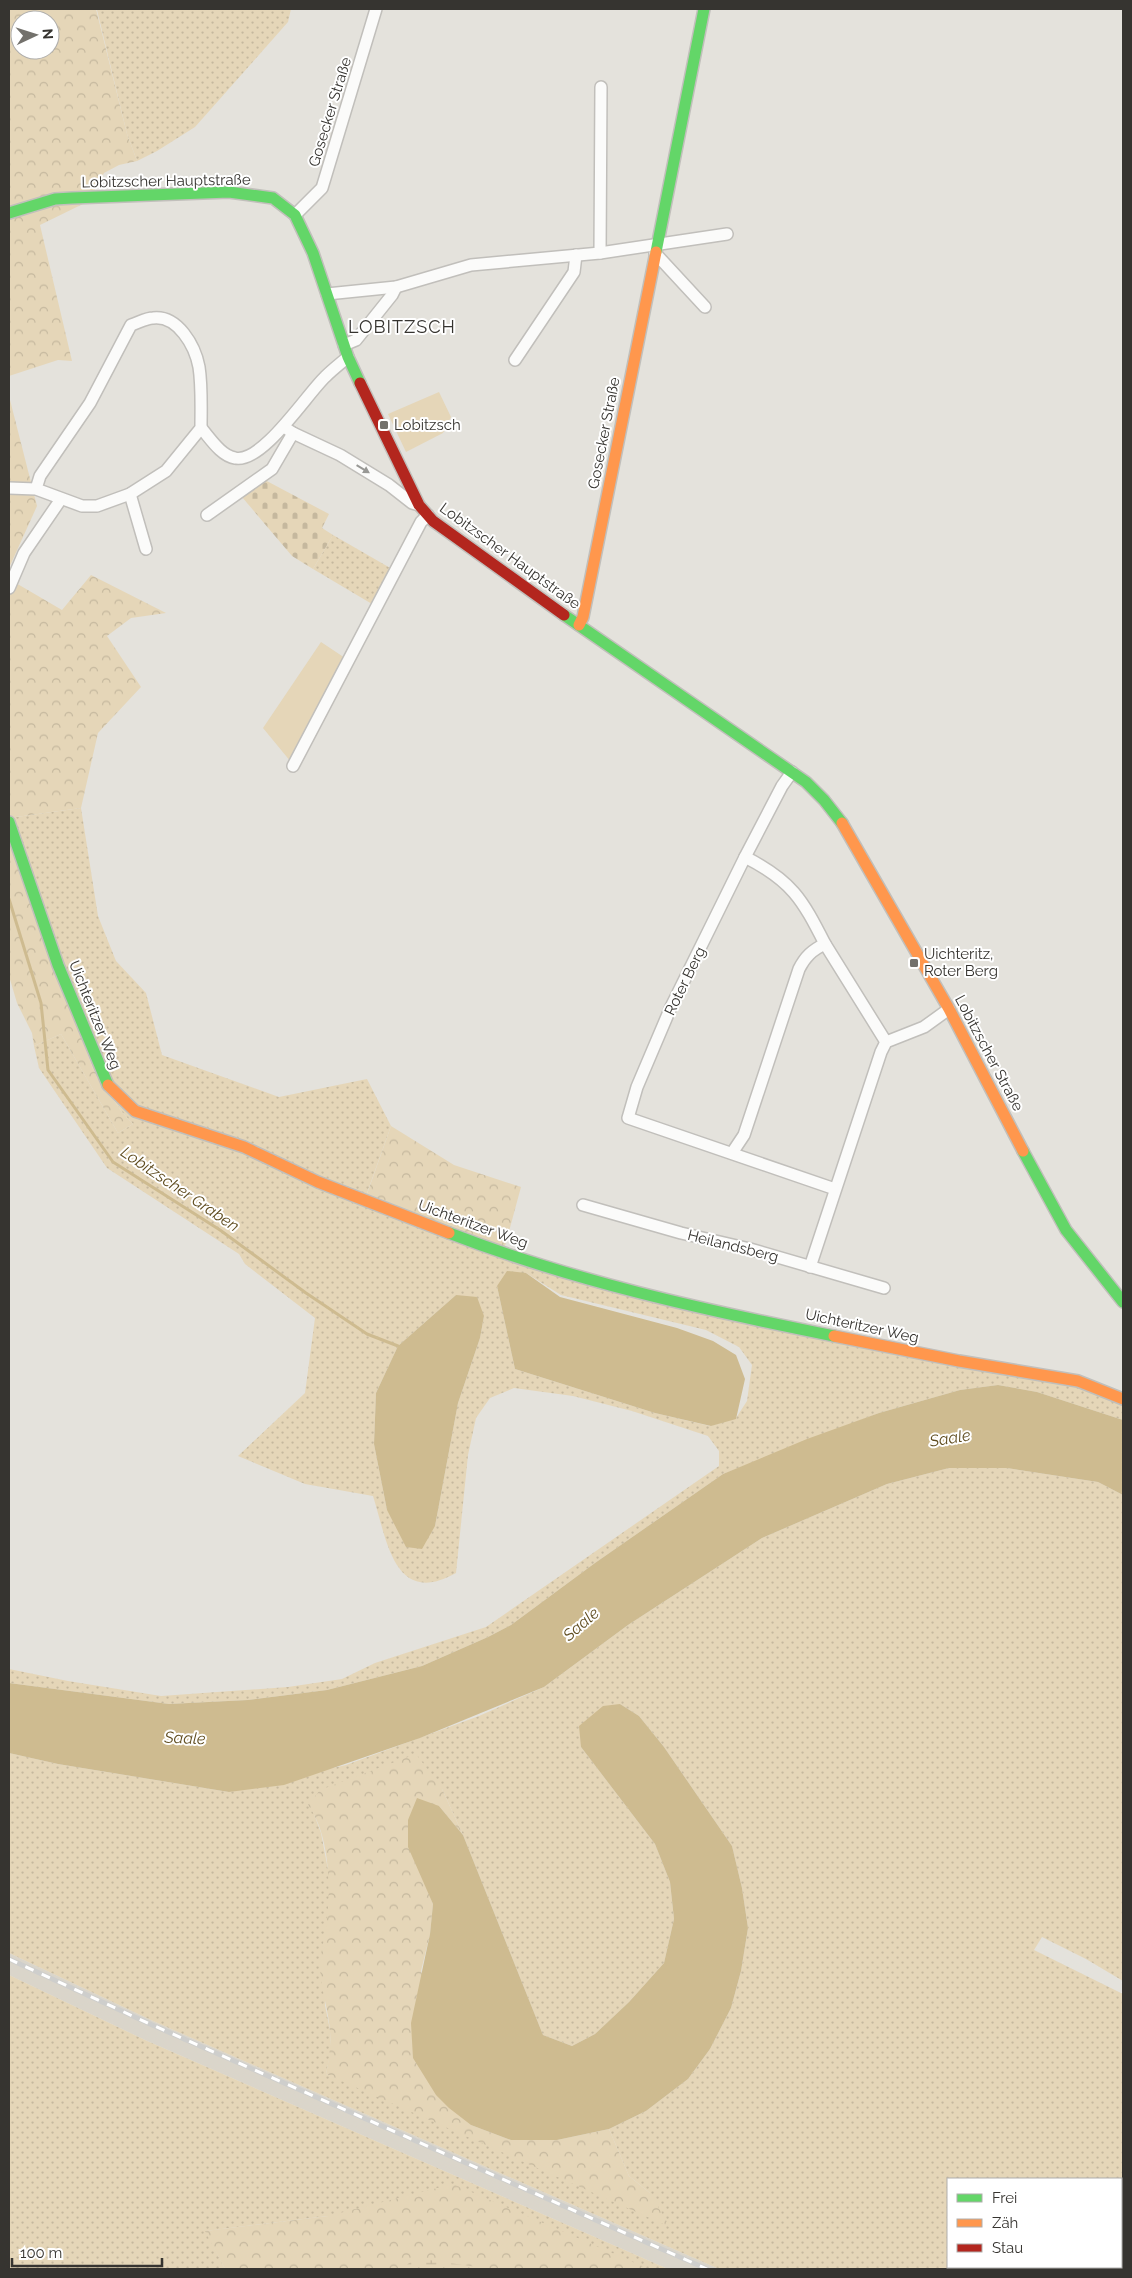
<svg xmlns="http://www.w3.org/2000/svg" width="1132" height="2278" font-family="Raleway,sans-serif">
	<defs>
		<pattern id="grass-dots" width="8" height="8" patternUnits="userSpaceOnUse" patternTransform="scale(1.25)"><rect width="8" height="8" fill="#e5d6b8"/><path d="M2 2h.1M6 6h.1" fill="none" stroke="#c5b89e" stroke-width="1.8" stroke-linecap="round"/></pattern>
		<pattern id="forest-crowns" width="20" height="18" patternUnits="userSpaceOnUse" patternTransform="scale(1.25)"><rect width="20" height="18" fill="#e5d6b8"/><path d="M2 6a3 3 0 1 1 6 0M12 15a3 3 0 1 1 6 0" fill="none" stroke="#c5b89e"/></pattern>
		<pattern id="wetland-marsh" width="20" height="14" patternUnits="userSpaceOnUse" patternTransform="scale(1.25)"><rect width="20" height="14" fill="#e5d6b8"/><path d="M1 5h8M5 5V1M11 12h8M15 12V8" fill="none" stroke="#c5b89e"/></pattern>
		<pattern id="cemetery-stones" width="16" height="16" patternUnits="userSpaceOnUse" patternTransform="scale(1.25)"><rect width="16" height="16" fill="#e5d6b8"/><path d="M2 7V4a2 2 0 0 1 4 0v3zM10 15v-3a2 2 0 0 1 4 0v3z" fill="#c5b89e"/></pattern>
	</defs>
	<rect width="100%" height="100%" fill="#e4e2dc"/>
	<path fill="#dad5ca" d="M9 1953 153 2021 719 2269H668L145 2040 9 1975Z"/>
	<g fill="url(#grass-dots)" fill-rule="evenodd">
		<path d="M102 9H291L288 22 195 127 157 151 137 161 127 134 97 10Z"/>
		<path d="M333 535 392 569 372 604 313 569Z"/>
		<path d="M81 808 98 916 116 961 146 993 162 1055 279 1097 367 1079 391 1126 362 1207 588 1285 1077 1386 1123 1404V1420L1037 1392 998 1385 960 1390 879 1413 723 1474 595 1563 511 1625 488 1637 422 1666 327 1690 248 1700 169 1704 9 1683V1669L68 1681 161 1696 288 1687 342 1679 375 1663 486 1627 719 1466V1451L708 1436 632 1411 573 1396 514 1388 490 1398 476 1418 468 1455 456 1573C394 1608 387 1540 373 1496L305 1484 238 1456 305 1393 315 1318 245 1264 239 1254 107 1168 39 1068 34 1046 61 1034 118 1133 133 1124 121 1111 93 1069 9 818ZM526 1273 561 1295 706 1330 739 1347 752 1365 747 1401 736 1418 710 1426 655 1413 515 1369 497 1286ZM456 1295 484 1316 480 1338 458 1403 435 1526 387 1510 374 1444 376 1393 398 1346Z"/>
		<path d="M949 1468H1007L1098 1482 1123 1495V1981L1086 1959 1042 1937 1034 1950 1123 1994V2269H719L153 2021 9 1953V1753L58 1764 229 1792 346 1765 479 1716 544 1687 628 1625 762 1538 887 1484ZM620 1704 639 1716 664 1747 732 1846 742 1888 748 1928 741 1971 731 2008 710 2049 688 2079 646 2111 609 2129 629 2176 650 2193 326 2074 330 2055V2030L325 2005 330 1880 321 1833 314 1814 442 1789 463 1835 543 2035 572 2046 595 2034 629 2002 664 1963 674 1919 670 1882 655 1844 581 1747ZM948 2179H1121V2267H948Z"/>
		<path d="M9 1975 145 2040 668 2269H649L328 2216 206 2231 225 2269H9Z"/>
	</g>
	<g fill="url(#forest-crowns)" fill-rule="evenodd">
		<path d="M9 9H96L127 134 137 161 119 165 104 173 89 201 40 225 72 361 58 360 9 376ZM20 20H50V50H20Z"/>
		<path d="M9 396 37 506 9 568Z"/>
		<path d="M91 575 166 613 131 618 107 636 141 687 98 733 81 808 9 818V579L62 610Z"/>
		<path d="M9 834 93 1069 121 1111 133 1124 118 1133 61 1034 34 1046 32 1033 17 1003 9 976Z"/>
		<path d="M391 1126 454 1165 521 1187 502 1257 362 1208Z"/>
		<path d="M416 1754 442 1789 463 1835 439 1806 425 1882 433 1904 430 1934 421 1971 471 2125 511 2140H557L609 2129 629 2176 650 2193 670 2227 326 2074C329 2060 331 2046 330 2032 329 2012 321 1990 320 1968 320 1952 326 1935 327 1919 331 1885 329 1833 308 1805L320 1790Z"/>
		<path d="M453 2184 649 2269H225L205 2231 328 2216Z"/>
	</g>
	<path fill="url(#wetland-marsh)" d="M415 2258 491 2269H402Z"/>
	<path fill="url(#cemetery-stones)" d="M263 479 329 514 322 528 333 535 313 569 292 556 242 497Z"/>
	<g fill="#e5d6b8">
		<path d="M439 392 451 417 443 433 406 452 388 414Z"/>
		<path d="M321 642 345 658 291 762 263 728Z"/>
	</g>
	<g fill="#cebb90">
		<path d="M507 1271 526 1273 560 1297 677 1328 713 1341 736 1355 745 1379 736 1419 711 1426 655 1413 515 1369 497 1286Z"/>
		<path d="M456 1295 477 1297 484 1316 480 1338 458 1403 435 1526 422 1549 406 1547 387 1510 374 1444 376 1393 398 1346Z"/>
		<path d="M998 1385 1037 1392 1123 1420V1495L1098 1482 1007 1468H949L887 1484 762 1538 628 1625 544 1687 420 1738 284 1785 229 1792 58 1764 9 1753V1683L169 1704 248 1700 327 1690 422 1666 488 1637 511 1625 595 1563 723 1474 807 1439 879 1413 960 1390Z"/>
		<path d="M620 1704 639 1716 664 1747 732 1846 742 1888 748 1928 741 1971 731 2008 710 2049 688 2079 646 2111 609 2129 557 2140H511L471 2125 449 2108 436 2095 413 2058 411 2023 430 1934 433 1904 408 1847V1820L417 1798 439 1806 463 1835 543 2035 572 2046 595 2034 629 2002 664 1963 674 1919 670 1882 655 1844 581 1747 579 1726 603 1706Z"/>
	</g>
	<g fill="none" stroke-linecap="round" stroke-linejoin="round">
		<path stroke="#cebb90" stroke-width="3" d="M9 899 41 1003 48 1070 113 1162 220 1230 306 1293 367 1334 398 1346"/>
		<g stroke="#c1bfbb" stroke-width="14">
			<g id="street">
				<path d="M295 215 322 188 376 9"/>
				<path d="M600 253 601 87"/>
				<path d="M655 253 705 307"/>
				<path d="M327 294 396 287 471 265 600 253 727 234"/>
				<path d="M344 345 356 340 392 295 396 287"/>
				<path d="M515 360 574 272 576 255"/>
				<path d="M284 427 293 433 340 455 389 485 412 503 419 505"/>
				<path d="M201 428C210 438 221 456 235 458 262 464 307 394 325 377 332 370 341 363 348 357"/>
				<path d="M9 488 36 489 82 506H97L130 494 166 471 201 428C201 408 202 386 199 367 195 346 178 315 153 318 146 318 138 323 131 325L90 403 40 476 36 489"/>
				<path d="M130 494 146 549"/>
				<path d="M207 515 272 469 293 433"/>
				<path d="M9 588 24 553 61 499"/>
				<path d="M293 766 421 522 428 515"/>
				<path d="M745 857 782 786 792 772"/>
				<path d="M825 944C802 899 792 881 745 857L671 1007 637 1087 628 1118 835 1189"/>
				<path d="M732 1153 744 1135 799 969C805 957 812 950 825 944L886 1042"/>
				<path d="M583 1205 681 1233 750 1249 884 1288"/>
				<path d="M810 1267 881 1052 886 1042 924 1027 949 1009"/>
			</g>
		</g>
		<g stroke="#c1bfbb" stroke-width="14">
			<g id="fast">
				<path d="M9 213 55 199 72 198 229 192 273 198 295 215 313 253 348 357 360 383"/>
				<path d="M656 252 704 9"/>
				<path d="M564 615 806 782 824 800 842 823"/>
				<path d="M9 822 58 965 108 1085"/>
				<path d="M1023 1151 1066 1230 1123 1302"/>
				<path d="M449 1233C573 1281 704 1310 834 1336"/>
			</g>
		</g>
		<g stroke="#c1bfbb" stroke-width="14">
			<g id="slow">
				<path d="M579 625 583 617 656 252"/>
				<path d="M842 823 949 1009 1023 1151"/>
				<path d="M108 1085 135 1111 244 1147 318 1182 449 1233"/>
				<path d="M834 1336 959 1361 1078 1381 1123 1399"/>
			</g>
		</g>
		<g stroke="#c1bfbb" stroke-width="14">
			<path id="jam" d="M360 383 419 505 433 521 564 615"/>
		</g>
		<use href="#street" stroke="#fbfbfa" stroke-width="11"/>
		<use href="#fast" stroke="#63d668" stroke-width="11"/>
		<use href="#slow" stroke="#ff974d" stroke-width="11"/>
		<use href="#jam" stroke="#b3261e" stroke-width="11"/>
		<g stroke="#cececc" stroke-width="5">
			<path id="rail" d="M9 1959 150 2024 707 2269"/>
		</g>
		<use href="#rail" stroke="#fff" stroke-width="3" stroke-dasharray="9" stroke-linecap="butt"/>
	</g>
	<defs><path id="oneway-solid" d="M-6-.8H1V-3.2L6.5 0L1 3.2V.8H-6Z" transform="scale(1.25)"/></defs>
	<use fill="#989895" href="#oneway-solid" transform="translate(363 469) rotate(31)"/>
	<g fill="#73716c" stroke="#fff" stroke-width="2">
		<rect x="379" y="420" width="10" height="10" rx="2.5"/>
		<rect x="909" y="958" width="10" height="10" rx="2.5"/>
	</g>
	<g text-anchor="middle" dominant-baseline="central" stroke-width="4" stroke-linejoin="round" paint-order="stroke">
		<g font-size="15" fill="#363430" stroke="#fff">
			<text transform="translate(330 112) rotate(-73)">Gosecker Straße</text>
			<text transform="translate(166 181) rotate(-1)">Lobitzscher Hauptstraße</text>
			<text transform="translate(604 433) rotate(-79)">Gosecker Straße</text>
			<text transform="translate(510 556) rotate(36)">Lobitzscher Hauptstraße</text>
			<text transform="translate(685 981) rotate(-64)">Roter Berg</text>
			<text transform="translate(95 1015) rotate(68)">Uichteritzer Weg</text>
			<text transform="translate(989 1053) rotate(62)">Lobitzscher Straße</text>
			<text transform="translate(473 1224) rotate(20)">Uichteritzer Weg</text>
			<text transform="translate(733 1246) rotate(14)">Heilandsberg</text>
			<text transform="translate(862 1326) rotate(12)">Uichteritzer Weg</text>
		</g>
		<g font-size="15" fill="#363430" stroke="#fff" text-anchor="start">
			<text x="394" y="425">Lobitzsch</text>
			<text x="924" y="954">Uichteritz,<tspan x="924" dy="17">Roter Berg</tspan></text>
		</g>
		<g font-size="16" font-style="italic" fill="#5f4c1f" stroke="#fff">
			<text transform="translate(180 1189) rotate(34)">Lobitzscher Graben</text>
			<text transform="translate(950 1438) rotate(-9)">Saale</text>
			<text transform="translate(581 1624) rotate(-41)">Saale</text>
			<text transform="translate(185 1738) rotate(2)">Saale</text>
		</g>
		<g font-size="18" letter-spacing="1" fill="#363430" stroke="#fff">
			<text x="402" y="326">LOBITZSCH</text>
		</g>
	</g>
	<rect width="1132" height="2278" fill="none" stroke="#363430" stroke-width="20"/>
	<rect x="947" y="2178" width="175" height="90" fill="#ffffff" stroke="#afaeac"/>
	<rect x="957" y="2194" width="25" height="8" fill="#63d668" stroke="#afaeac"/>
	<text x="992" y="2203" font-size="15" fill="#363430">Frei</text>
	<rect x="957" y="2219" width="25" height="8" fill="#ff974d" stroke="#afaeac"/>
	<text x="992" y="2228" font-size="15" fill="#363430">Zäh</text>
	<rect x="957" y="2244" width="25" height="8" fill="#b3261e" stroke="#afaeac"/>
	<text x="992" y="2253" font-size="15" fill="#363430">Stau</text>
	<g transform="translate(35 35) rotate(86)"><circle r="24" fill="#ffffff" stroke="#afaeac"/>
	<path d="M0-4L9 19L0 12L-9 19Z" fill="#73716c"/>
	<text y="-8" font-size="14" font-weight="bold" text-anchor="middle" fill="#363430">N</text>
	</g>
	<path d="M12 2258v8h150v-8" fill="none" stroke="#363430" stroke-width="2.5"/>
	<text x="20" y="2258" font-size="15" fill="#363430" stroke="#ffffff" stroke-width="4" paint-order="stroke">100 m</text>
</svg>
